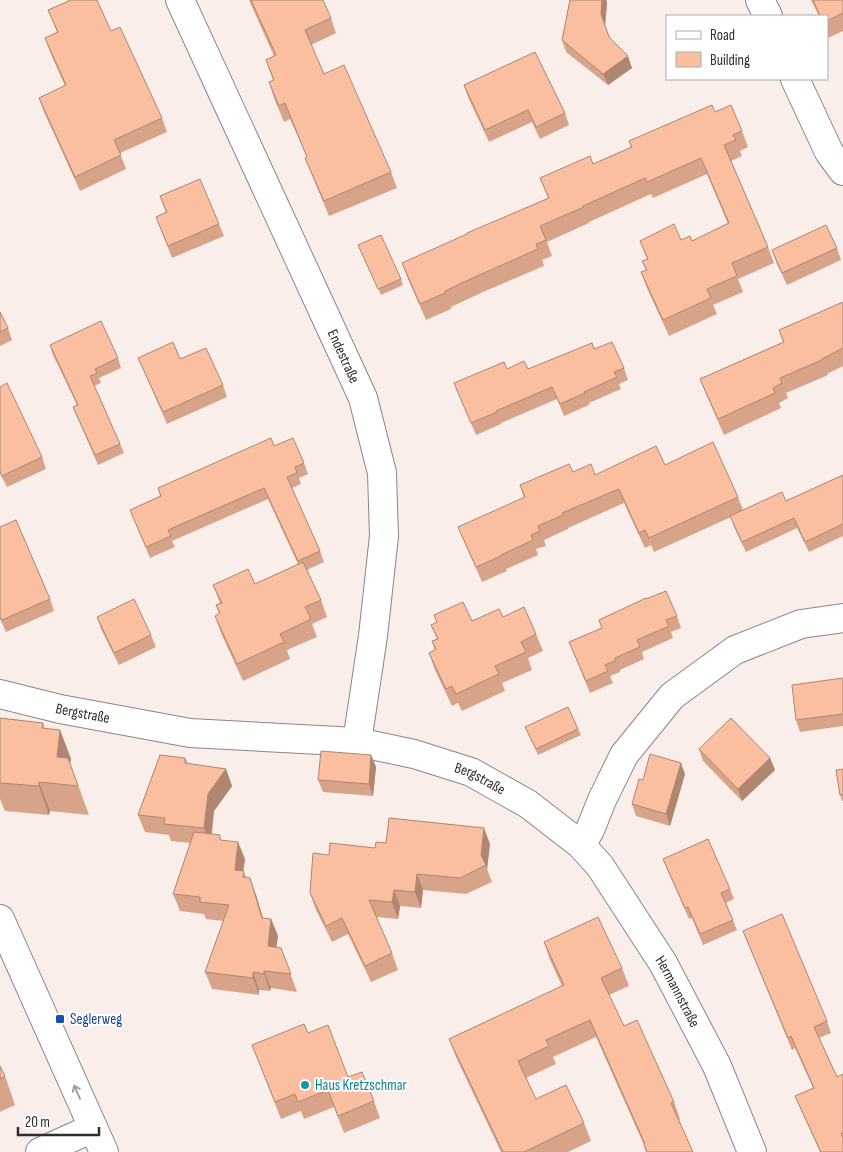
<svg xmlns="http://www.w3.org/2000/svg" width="843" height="1152" font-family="'Sofia Sans Condensed',sans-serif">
	<rect width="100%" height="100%" fill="#f9eee9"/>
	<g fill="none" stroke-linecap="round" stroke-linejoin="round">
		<g stroke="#8e8580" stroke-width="30">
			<g id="minor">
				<path id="s1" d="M180 0 363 398 382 473 384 536 373 636 357 742"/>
				<path d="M760 0 768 16"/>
				<path d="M795 79 829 152 843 171"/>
				<path id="s2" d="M0 694 60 709 190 733 357 742 414 754 471 772 528 804 581 845 590 830 602 800 624 755 672 696 735 650 801 624 843 618"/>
				<path id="s3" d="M581 845 600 866 663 963 717 1066 752 1152"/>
				<path d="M0 919 104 1152"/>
				<path d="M40 1152 93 1128"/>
			</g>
		</g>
		<use href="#minor" stroke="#fff" stroke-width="28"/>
	</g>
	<g fill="#d7a48a">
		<path d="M68 0H97L111 31 162 118 167 132 120 153 126 169 80 191 44 112 39 98 65 86 50 52 45 38 57 32 48 10 68 1Z"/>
		<path d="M249 0H323L331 18 336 33 311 45 324 74 391 172 397 188 329 216 311 173 305 158 307 157 290 119 284 122 274 98 269 82 273 80 266 60 274 56Z"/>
		<path d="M570 0H606L607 2 605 26 610 38 632 68 608 85 566 52 562 40Z"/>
		<path d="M811 0H843V31L828 38 827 34V16H819Z"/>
		<path d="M464 85 565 113 569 125 540 139 532 122 489 142 468 97Z"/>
		<path d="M715 112 742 131 748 147 740 151 742 156 731 161 768 247 774 263 738 279 743 292 713 305 717 314 669 336 647 288 641 272 646 270 642 261 647 259 640 241 681 240 692 241 728 224 707 174 653 198 651 194 589 222V223L547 242 552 256 542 260 544 266 483 292 451 307V309L426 320 408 279 402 263 548 198 540 178 593 164 631 147 629 141Z"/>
		<path d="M160 196 219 224 224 236 172 258 156 217 166 213Z"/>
		<path d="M358 245 401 279 403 285 381 295Z"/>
		<path d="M837 248 841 260 787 285 776 262 772 250Z"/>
		<path d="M843 302V366L827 374 828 375 786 393 788 398 779 403 781 408 724 435 706 394 700 379 783 342 779 330Z"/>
		<path d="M0 312 8 328 12 340 0 346Z"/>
		<path d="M50 345 118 358 121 368 99 378 101 383 94 386 120 444 124 453 98 465 73 407 77 405 53 355Z"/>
		<path d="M594 349 624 368 628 380 619 384 621 389 589 403V405L564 416 557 399 501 423V424L476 435 454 383 528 369Z"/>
		<path d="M138 358 180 359 223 385 227 397 167 424 143 369Z"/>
		<path d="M0 387 42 457 46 469 7 487 0 473Z"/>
		<path d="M274 446 304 463 308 474 299 478 301 484 292 488 320 551 324 562 307 570 321 600 327 617 312 624 317 637 287 650 290 659 243 681 221 633 215 616 219 614 216 605 220 603 213 585 255 584 298 564 268 499 172 541 175 547 150 558 130 510 160 496 158 488Z"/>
		<path d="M665 465 738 497 743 510 786 501 843 475V536L809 552 797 528 746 552 734 527 731 517 654 552 651 545 645 548 624 503 568 528V529L544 540 546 546 536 549 538 555 506 569 507 571 482 582 464 541 458 527 524 498 520 485 573 472 595 475Z"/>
		<path d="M0 527 50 599 54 611 6 632 0 619Z"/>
		<path d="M646 599 677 616 681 628 671 632 673 638 642 652 644 659 620 670V672L610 676 613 683 590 693 569 642 602 628 599 620Z"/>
		<path d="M434 615 472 621 503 617 536 634 543 651 528 658 532 670 502 683 505 691 462 711 458 703 452 706 435 670 429 653 435 650 432 641 437 639 431 625 437 622Z"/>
		<path d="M97 617 151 635 156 647 119 665 101 629Z"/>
		<path d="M843 678V726L800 732 796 720Z"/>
		<path d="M0 718 43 723 45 729 60 730 71 759 70 763 89 815 50 811 49 815 5 811 0 799Z"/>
		<path d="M525 727 578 729 581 735 538 755Z"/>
		<path d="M699 749 770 758 775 770 742 801 703 761Z"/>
		<path d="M371 755 376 767 373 796 323 792 318 780Z"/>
		<path d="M185 758 188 764 226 769 232 786 214 811 212 834 222 840 245 859 243 871 256 895 263 918 271 919 278 936 276 947 281 948 297 992 271 988 270 991 259 990V995L212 989 205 972 224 921 206 919 204 914 180 911 173 894 190 843 171 841 169 835 145 832 138 815Z"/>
		<path d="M843 769V801H842L840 795Z"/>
		<path d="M685 774 670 826 636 816 632 804 643 780Z"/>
		<path d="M386 843 490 844 487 869 492 882 466 894 423 890 421 908 400 906 398 919 376 917 392 953 398 970 371 982 348 934 332 942 316 910 310 893 329 855 375 848Z"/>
		<path d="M663 859 730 889 734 899 726 903 737 930 703 945 692 918 689 919 667 869Z"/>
		<path d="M743 931 827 1021 831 1033 819 1038 837 1077 843 1074V1152H820L800 1108 795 1096 813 1088 795 1048 792 1050Z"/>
		<path d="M544 942 622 968 629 986 609 995 624 1026 674 1102 680 1119 679 1120 693 1152H646L644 1145 596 1037 553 1057 556 1064 526 1078 536 1099 584 1123 591 1141 568 1152H501L456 1057 449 1039 562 986 550 960Z"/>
		<path d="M308 1033 348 1077 374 1101 380 1118 344 1133 334 1107 304 1119 301 1111 281 1119 252 1045Z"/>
		<path d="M0 1066 5 1076 15 1105 0 1112Z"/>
	</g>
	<g fill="#af8670">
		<path d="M602 0H606L607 2 605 26 601 14Z"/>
		<path d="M628 56 632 68 608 85 603 74Z"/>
		<path d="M60 730 71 759 70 763 89 815 70 763 68 786 57 757Z"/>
		<path d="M371 755 376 767 373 796 369 784Z"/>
		<path d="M770 758 775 770 742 801 738 789Z"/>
		<path d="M681 763 685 774 670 826 666 814Z"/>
		<path d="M226 769 232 786 214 811 210 845 204 828 208 794Z"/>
		<path d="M39 782 50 811 49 815 39 786Z"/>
		<path d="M484 828 490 844 487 869 481 855Z"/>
		<path d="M238 842 245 859 241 887 235 870Z"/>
		<path d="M417 874 423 890 421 908 415 892Z"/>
		<path d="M250 878 256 895 268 935 262 918Z"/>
		<path d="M394 890 400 906 398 919 392 902Z"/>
		<path d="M271 919 278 936 274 963 268 946Z"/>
		<path d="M264 971 271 988 270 991 264 974Z"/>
		<path d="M253 972 259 990V995L253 978Z"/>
	</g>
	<g fill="#fabfa0" stroke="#af8670">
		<path d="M69 0H97L111 31 120 27 162 118 114 140 121 155 75 177 39 98 66 85 45 38 58 32 48 10 69 1Z"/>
		<path d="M251 0H323L331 18 305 30 324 74 344 65 391 172 324 201 305 158 307 157 285 103 279 106 269 82 274 80 266 60 276 55Z"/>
		<path d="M570 0H602L601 14 609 37 628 56 603 74 562 40Z"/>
		<path d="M813 0H843V13L827 21V16H820Z"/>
		<path d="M535 52 565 113 536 127 528 110 485 130 464 85Z"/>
		<path d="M712 105 715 112 731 105 742 131 733 135 736 140 724 145 768 247 732 263 737 276 707 289 711 298 663 320 641 272 647 270 642 261 648 259 640 241 674 224 681 240 690 236 692 241 729 223 701 158 647 182 645 178 583 206 584 207 540 226 546 240 536 244 538 249 477 276 445 291V293L420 304 402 263 467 234V233L549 198 540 178 590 156 593 164 632 147 629 141Z"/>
		<path d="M200 179 219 224 168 246 156 217 167 212 160 196Z"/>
		<path d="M826 225 837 248 782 273 772 250Z"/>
		<path d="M381 235 401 279 378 289 358 245Z"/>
		<path d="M843 302V348L822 359V360L780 378 782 383 773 388 775 393 718 419 700 379 784 342 779 330Z"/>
		<path d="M0 312 8 328 0 332Z"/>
		<path d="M101 321 118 358 95 369 97 373 90 376 120 444 95 455 73 407 78 405 50 345Z"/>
		<path d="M173 342 180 359 206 348 223 385 163 412 138 358Z"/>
		<path d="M612 342 624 368 614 372 617 377 584 392 585 393 560 404 552 387 496 411 497 412 471 423 454 383 504 362 507 369 524 361 528 369 592 343 594 349Z"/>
		<path d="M7 383 42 457 2 476 0 471V387Z"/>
		<path d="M271 438 274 446 293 438 304 463 295 467 297 473 287 477 320 551 298 561 264 488 168 530 171 536 146 547 130 510 161 496 158 488Z"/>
		<path d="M713 442 738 497 649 538 645 530 639 533 619 489 562 513 563 515 538 526 540 531 531 535 533 540 501 555V556L476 567 458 527 525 497 520 485 569 464 573 472 591 464 595 475 656 446 665 465Z"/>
		<path d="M843 475V524L805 542 794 518 742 542 730 516 782 492 786 501Z"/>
		<path d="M16 520 50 599 2 620 0 617V527Z"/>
		<path d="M303 562 321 600 305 607 311 619 280 634 284 642 237 664 215 616 220 613 216 605 222 603 213 585 248 569 255 584Z"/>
		<path d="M666 591 677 616 666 620 669 626 637 640 640 647 615 658 616 660 605 665 608 671 586 681 569 642 602 628 599 620 646 598V599Z"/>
		<path d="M134 599 151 635 114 653 97 617Z"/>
		<path d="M463 602 472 621 499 609 503 617 524 607 536 634 521 642 526 652 495 666 499 674 456 694 452 686 446 689 429 653 436 649 432 641 438 639 431 625 437 622 434 615Z"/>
		<path d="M843 678V714L796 720 792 685Z"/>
		<path d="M568 707 578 729 536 749 525 727Z"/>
		<path d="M0 718 43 723 42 728 60 730 57 757 68 758 78 786 39 782V786L0 783Z"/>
		<path d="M731 718 770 758 738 789 699 749Z"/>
		<path d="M321 751 371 755 369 784 318 780Z"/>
		<path d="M650 754 681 763 666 814 632 804 639 779 643 780Z"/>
		<path d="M160 755 185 758V763L226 769 208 794 204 828 164 824 165 818 138 815Z"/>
		<path d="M843 769V794L840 795 836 770Z"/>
		<path d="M389 818 484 828 481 855 486 865 460 878 417 874 415 892 394 890 392 902 369 900 392 953 365 966 342 918 326 926 310 893 313 853 329 855 330 843 375 848 376 842 386 843Z"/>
		<path d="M194 832 220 835V840L238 842 235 870 244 871 243 877 250 878 262 918 271 919 268 946 281 948 291 974 264 971V974L253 972V978L205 972 229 905 200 902V897L173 894Z"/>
		<path d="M708 839 730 889 721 893 733 920 700 934 688 907 685 908 663 859Z"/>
		<path d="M782 914 827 1021 814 1027 837 1077 843 1074V1133H841L843 1138V1152H821L795 1096 814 1088 791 1036 788 1038 743 931Z"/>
		<path d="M598 917 622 968 601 978 624 1026 637 1020 674 1102 671 1103 693 1152H647L644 1145 645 1144 590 1020 546 1040 549 1046 518 1061 536 1099 566 1085 584 1123 524 1152H503L449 1039 564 985 544 942Z"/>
		<path d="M304 1024 308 1033 328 1025 348 1077 362 1072 374 1101 338 1116 328 1090 298 1102 295 1094 275 1102 252 1045Z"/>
		<path d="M0 1066 5 1076 0 1079Z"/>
	</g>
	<defs><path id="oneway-shaft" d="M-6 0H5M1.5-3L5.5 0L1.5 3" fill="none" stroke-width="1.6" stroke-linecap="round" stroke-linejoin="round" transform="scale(1.25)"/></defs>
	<use stroke="#a2a0a0" href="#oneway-shaft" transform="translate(77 1092) rotate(-114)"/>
	<rect fill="#1a4fb4" stroke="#fff" stroke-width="2" x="55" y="1014" width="10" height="10" rx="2.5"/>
	<circle fill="#0f9aa8" stroke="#fff" stroke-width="2" cx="305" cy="1085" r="5"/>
	<g text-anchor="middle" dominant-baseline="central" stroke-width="4" stroke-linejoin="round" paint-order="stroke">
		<g font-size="15" fill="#312d2b" stroke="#fff">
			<text stroke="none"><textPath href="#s1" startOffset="392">Endestraße</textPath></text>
			<text stroke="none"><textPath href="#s2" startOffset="85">Bergstraße</textPath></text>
			<text stroke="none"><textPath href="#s2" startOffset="490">Bergstraße</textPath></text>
			<text stroke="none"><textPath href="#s3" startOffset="176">Hermannstraße</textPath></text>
		</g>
		<g font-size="15" fill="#164399" stroke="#fff" text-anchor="start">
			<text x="70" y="1019">Seglerweg</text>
		</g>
		<g font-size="15" fill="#0d838f" stroke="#fff" text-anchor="start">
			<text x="315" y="1085">Haus Kretzschmar</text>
		</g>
	</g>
	<rect x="666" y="15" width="162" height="65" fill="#ffffff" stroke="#adabaa"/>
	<rect x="676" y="31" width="25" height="8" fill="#ffffff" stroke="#adabaa"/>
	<text x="710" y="40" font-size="15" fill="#312d2b">Road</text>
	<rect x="676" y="52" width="25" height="15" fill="#fabfa0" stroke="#adabaa"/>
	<text x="710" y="65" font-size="15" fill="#312d2b">Building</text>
	<path d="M18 1127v8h81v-8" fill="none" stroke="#312d2b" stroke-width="2.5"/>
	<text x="25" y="1127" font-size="15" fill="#312d2b" stroke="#ffffff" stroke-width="4" paint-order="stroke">20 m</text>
</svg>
